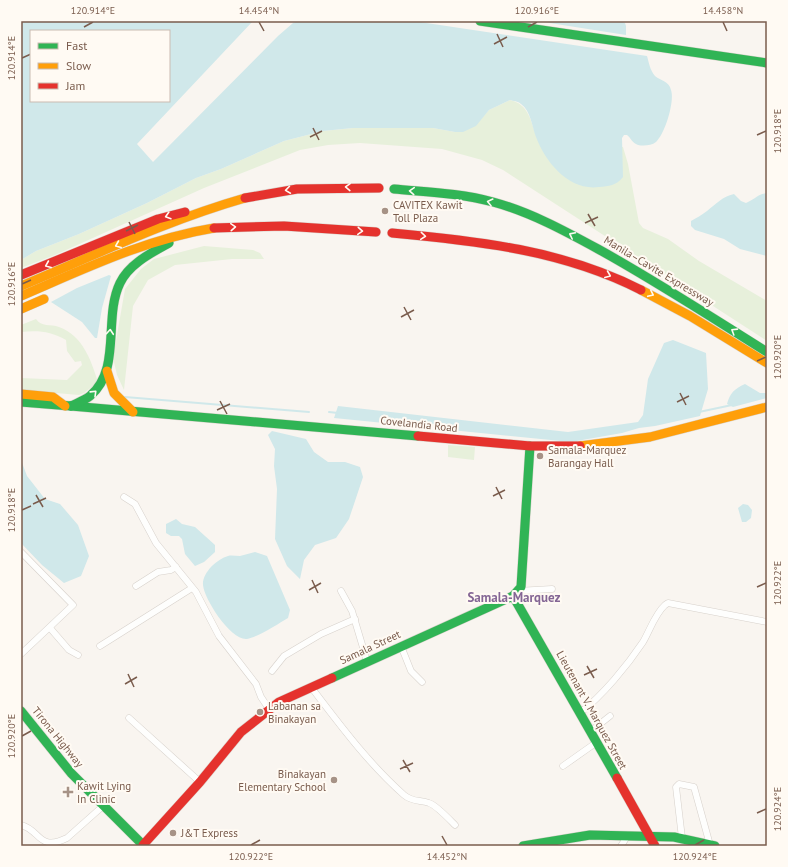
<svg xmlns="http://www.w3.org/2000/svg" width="788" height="867" font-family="'PT Sans',sans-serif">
	<rect width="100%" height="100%" fill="#f9f5f0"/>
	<g fill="#e7f0db">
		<path d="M510 100C529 104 531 122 537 138L623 147 628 164 639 223 643 228 668 239 699 261 767 301V341L503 170 482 160 442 149 360 143 328 145 300 150 204 188 55 255 21 268V260L36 251 79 234 147 203 196 178 221 169 284 141 323 131 353 128H433L455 132 480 120 489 110Z"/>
		<path d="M204 246 253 250 260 253 264 259H232L175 265 148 280 133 306 124 390 117 375 113 358 125 289 141 269 154 259Z"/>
		<path d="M36 319C41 327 51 324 59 327 83 336 91 360 98 382L84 393 79 395 21 390V378L67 380 82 365 81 361 75 362 67 351 66 340C51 331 37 330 21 332V325Z"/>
		<path d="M448 445 475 447 474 460 448 457Z"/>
	</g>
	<g fill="#d0e8ea" fill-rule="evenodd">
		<path d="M21 21H253L137 144 153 162 278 36 293 23 299 21H413L647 56C649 63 650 70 655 76 661 81 669 81 671 90 675 101 665 134 656 142 651 146 643 146 638 145 632 143 631 138 627 135H624L622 138 623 177C616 186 609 186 599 187 569 191 546 163 536 137 532 127 531 111 521 104 518 101 513 101 510 100L489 110 476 126 463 132H455L433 128H353L323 131 284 141 221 169 196 178 147 203 79 234 36 251 21 260ZM31 31H169V101H31Z"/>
		<path d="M537 21H620L625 23 626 26V35Z"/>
		<path d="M767 193V256L740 249 724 239 695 230 691 226V221C696 218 702 215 707 211 717 203 722 197 734 194L741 201 746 203C754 200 758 194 767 193Z"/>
		<path d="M109 275 111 276 102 308 97 338H95L82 322 51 302 77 288Z"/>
		<path d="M673 340 706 353 708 389 700 416 655 426 639 428 622 433 571 442 441 429 438 424H429L424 427 334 418 338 406 568 432 638 422 643 415 648 379 664 343Z"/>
		<path d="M745 384 760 393H767V398L733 407 727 404C730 393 734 389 745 384Z"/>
		<path d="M272 431 306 439 314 452 328 462H345L360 467 363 477 349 519 336 538 315 545 304 560 300 579 287 566 275 539 277 489 274 466 275 449 268 435Z"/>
		<path d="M21 460 27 476 45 499 60 504 78 525 89 556 81 576 64 583 42 565 21 543Z"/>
		<path d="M743 504 748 505 752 510 751 518 746 522H742L738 508Z"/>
		<path d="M176 519 182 524 195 527 215 545V552L204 562 195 566 185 554 182 539 179 536H171L166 533V524Z"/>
		<path d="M255 552 267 556 290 610 288 618C278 624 258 637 247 639 231 641 204 599 203 585 202 573 217 559 228 556 231 555 236 556 240 556 245 555 250 553 255 552Z"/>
	</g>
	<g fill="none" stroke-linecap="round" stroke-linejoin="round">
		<g stroke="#d0e8ea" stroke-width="2">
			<path d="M125 397 309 412"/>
			<path d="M329 412 338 413"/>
			<path d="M699 412 732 405"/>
		</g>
		<g stroke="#d7d1cb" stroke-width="7">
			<g id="street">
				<path d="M124 497 135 504 156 543 196 592 219 636 256 684 261 697 269 709"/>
				<path d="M21 552 73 605 21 654"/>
				<path d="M136 586 158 572 171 570 176 567"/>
				<path d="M341 591 352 611 367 661"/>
				<path d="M517 591 552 589"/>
				<path d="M50 628 69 650 78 655"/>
				<path d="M100 646 192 588"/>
				<path d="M401 646 411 671 422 682"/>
				<path d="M272 671 284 656 321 634 355 619"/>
				<path d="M311 687C340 725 368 763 404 795 412 802 420 800 429 803 436 805 450 820 455 825"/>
				<path d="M580 713C603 695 627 666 643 642 650 630 655 614 665 605L668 603 767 622"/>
				<path d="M129 718 200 782"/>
				<path d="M591 731 610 716"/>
				<path d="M563 766 597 742"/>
				<path d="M21 825C41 830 38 852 67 838L103 806"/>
				<path d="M682 838 676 787 679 784 694 787 710 845"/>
				<path d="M621 846 628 835"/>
			</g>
		</g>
		<g stroke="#d9d2cb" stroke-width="10">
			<g id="fast">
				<path d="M480 21 767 63"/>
				<path d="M394 189C427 192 461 193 493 202 530 212 565 231 598 249 656 281 711 317 767 352"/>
				<path d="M21 402 71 406"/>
				<path d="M71 406 418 436"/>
				<path d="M71 406C77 403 85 400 90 396 122 369 103 318 120 283 129 264 151 253 169 243"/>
				<path d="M513 596 617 778"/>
				<path d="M332 678 513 596 521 587 530 446"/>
				<path d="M21 711 71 773 144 846"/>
				<path d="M523 846 590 835 674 837 715 846"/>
			</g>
		</g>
		<g stroke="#d9d2cb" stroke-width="10">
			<g id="slow">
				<path d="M21 286C95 255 168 220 245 198"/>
				<path d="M641 290 690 316 767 363"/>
				<path d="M21 296C84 269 146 239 214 228"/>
				<path d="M21 309 44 299"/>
				<path d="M107 371 114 393 133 412"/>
				<path d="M21 394 53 397 65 406"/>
				<path d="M580 446 650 437 767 407"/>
			</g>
		</g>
		<g stroke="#d9d2cb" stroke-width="10">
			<g id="jam">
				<path d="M245 198 297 189 379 188"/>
				<path d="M214 228 284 226 376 232"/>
				<path d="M392 233C478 241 563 250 641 290"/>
				<path d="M21 275 158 219 185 212"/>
				<path d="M418 436 530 446H580"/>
				<path d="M617 778 655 846"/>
				<path d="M143 845 200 782 241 732 279 702 332 678"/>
			</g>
		</g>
		<use href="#street" stroke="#fefefd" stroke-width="6"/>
		<use href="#fast" stroke="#30b455" stroke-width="9"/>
		<use href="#slow" stroke="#ff9f0a" stroke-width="9"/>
		<use href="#jam" stroke="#e5322d" stroke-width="9"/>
	</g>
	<defs><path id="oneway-chevron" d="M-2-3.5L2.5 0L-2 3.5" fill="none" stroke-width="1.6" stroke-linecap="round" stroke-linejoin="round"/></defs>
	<g stroke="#fffaf3">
		<use href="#oneway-chevron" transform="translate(348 187) rotate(-178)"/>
		<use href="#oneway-chevron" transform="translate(288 190) rotate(172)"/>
		<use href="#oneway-chevron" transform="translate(412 191) rotate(-176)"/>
		<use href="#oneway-chevron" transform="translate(490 202) rotate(-166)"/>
		<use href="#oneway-chevron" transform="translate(168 216) rotate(163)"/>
		<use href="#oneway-chevron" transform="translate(233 227) rotate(-4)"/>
		<use href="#oneway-chevron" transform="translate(360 231) rotate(4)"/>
		<use href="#oneway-chevron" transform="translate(572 235) rotate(-153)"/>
		<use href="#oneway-chevron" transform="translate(423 236) rotate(5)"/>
		<use href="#oneway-chevron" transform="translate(118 245) rotate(158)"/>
		<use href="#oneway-chevron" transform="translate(48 265) rotate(157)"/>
		<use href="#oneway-chevron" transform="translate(608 275) rotate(22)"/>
		<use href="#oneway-chevron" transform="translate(651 294) rotate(25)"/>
		<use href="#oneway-chevron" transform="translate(734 331) rotate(-148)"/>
		<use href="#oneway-chevron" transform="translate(110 332) rotate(-85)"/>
		<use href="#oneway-chevron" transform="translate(94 393) rotate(-44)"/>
	</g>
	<path fill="none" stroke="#7a5c4d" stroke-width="1.5" d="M259 22 264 31M723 22 727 31M84 27 93 22M528 27 537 22M497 34 503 47M494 44 507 37M22 58 31 54M313 128 319 140M757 135 766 131M310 137 322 131M588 214 595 226M129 222 135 234M585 223 598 217M126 231 138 225M22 284 31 280M404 307 411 320M401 317 414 310M757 361 766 357M680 393 686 405M220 401 227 414M677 402 689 396M217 410 230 404M496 487 502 499M36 495 43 507M493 496 505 490M33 504 46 498M22 510 31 506M312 580 318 593M757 587 766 583M309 590 321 583M587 666 594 678M128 674 134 687M584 675 597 669M125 684 137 677M22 736 31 731M403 760 410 772M400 769 413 763M757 813 766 809M442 836 447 845M251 845 260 840M695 845 704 840"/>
	<g fill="#a69286" stroke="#fffaf3" stroke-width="1.5">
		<circle cx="385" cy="211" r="4"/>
		<circle cx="540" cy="456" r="4"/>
		<circle cx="260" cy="712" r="4"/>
		<circle cx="334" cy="780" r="4"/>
		<path d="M66 786h4v4h4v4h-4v4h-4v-4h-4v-4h4z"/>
		<circle cx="173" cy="833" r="4"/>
	</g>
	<g text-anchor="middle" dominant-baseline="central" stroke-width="4" stroke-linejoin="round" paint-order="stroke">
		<g font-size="11" fill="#7a5c4d" stroke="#fffaf3" text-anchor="start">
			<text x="393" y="205">CAVITEX Kawit<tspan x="393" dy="13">Toll Plaza</tspan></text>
			<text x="548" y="450">Samala-Marquez<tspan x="548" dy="13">Barangay Hall</tspan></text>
			<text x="268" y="706">Labanan sa<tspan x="268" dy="13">Binakayan</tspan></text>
			<text x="326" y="774" text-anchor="end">Binakayan<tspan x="326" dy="13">Elementary School</tspan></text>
			<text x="77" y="786">Kawit Lying<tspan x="77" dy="13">In Clinic</tspan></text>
			<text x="181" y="833">J&amp;T Express</text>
		</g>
		<g font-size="11" fill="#7a5c4d" stroke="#fffaf3">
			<text transform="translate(659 271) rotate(31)">Manila–Cavite Expressway</text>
			<text transform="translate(419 424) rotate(6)">Covelandia Road</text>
			<text transform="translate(370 647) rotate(-25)">Samala Street</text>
			<text transform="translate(592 710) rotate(61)">Lieutenant V. Marquez Street</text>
			<text transform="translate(58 737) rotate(51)">Tirona Highway</text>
		</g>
		<g font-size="13" font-weight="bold" fill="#846695" stroke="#fffaf3">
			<text x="514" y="597">Samala-Marquez</text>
		</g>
	</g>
	<rect width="788" height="867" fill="none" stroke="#fffaf3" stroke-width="44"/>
	<rect x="30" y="30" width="140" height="72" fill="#fffaf3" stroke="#cabbb1"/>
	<rect x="38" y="43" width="20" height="6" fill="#30b455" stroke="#cabbb1"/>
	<text x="66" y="50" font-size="12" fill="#7a5c4d">Fast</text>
	<rect x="38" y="63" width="20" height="6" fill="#ff9f0a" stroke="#cabbb1"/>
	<text x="66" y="70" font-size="12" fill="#7a5c4d">Slow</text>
	<rect x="38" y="83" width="20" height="6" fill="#e5322d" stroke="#cabbb1"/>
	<text x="66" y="90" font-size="12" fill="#7a5c4d">Jam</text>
	<rect x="22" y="22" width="744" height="823" fill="none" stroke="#7a5c4d" stroke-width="1.5"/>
	<g font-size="10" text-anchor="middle" fill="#7a5c4d">
		<text x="93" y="14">120.914°E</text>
		<text x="259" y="14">14.454°N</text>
		<text x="537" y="14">120.916°E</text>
		<text x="723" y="14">14.458°N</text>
		<text transform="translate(11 58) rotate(-90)" y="4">120.914°E</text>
		<text transform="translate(777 131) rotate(-90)" y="4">120.918°E</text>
		<text transform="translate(11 284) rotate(-90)" y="4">120.916°E</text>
		<text transform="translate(777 357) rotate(-90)" y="4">120.920°E</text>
		<text transform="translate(11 510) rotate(-90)" y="4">120.918°E</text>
		<text transform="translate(777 583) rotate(-90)" y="4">120.922°E</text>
		<text transform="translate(11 736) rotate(-90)" y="4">120.920°E</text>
		<text transform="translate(777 809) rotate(-90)" y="4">120.924°E</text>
		<text x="251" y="860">120.922°E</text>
		<text x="447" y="860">14.452°N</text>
		<text x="695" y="860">120.924°E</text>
	</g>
</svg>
